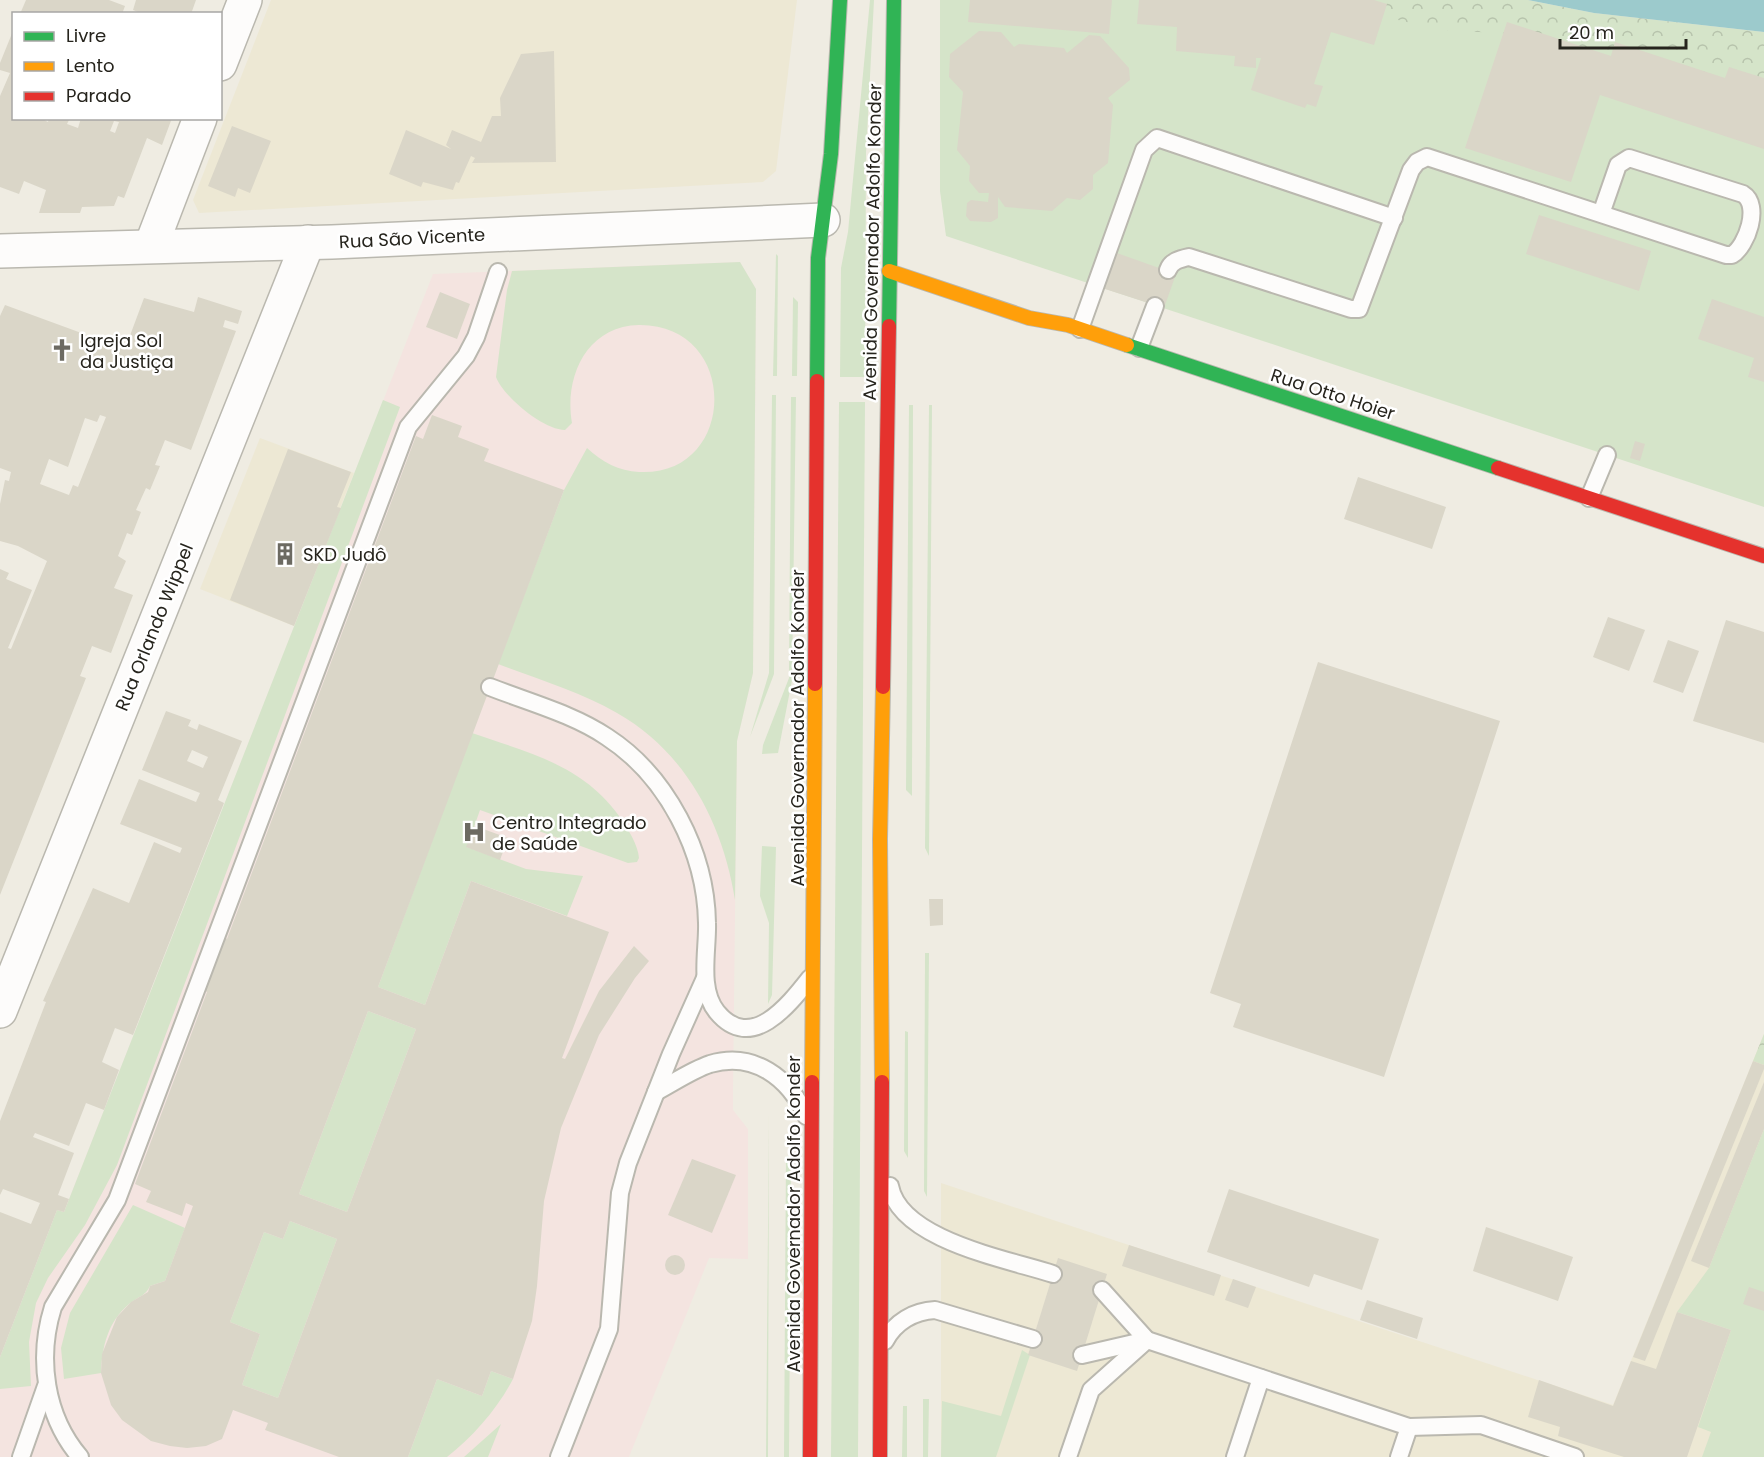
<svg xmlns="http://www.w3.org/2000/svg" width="1764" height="1457" font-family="Poppins,sans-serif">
	<defs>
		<pattern id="forest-crowns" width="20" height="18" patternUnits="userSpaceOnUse" patternTransform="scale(1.5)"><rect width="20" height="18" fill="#d5e4c9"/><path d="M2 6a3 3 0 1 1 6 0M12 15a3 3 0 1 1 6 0" fill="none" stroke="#b7c3ac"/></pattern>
	</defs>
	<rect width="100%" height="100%" fill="#efece2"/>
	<g fill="#ede8d4">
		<path d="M271 0H797L776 171 763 182 199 213 193 200Z"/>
		<path d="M260 438 354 473 294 626 200 589Z"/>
		<path d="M1764 1034V1457H941V1183L1613 1405Z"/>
	</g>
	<path fill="#f4e4e0" d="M740 262 756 289 753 673 737 741 733 1090V1110L748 1129V1259L709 1258 629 1457H0V1357L57 1210 64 1212 433 274Z"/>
	<g fill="#d5e4c9">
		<path d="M870 0H874L866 153 865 377H840L841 268 848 232Z"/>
		<path d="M940 0H1405L1764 64V507L946 236 940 191Z"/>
		<path d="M776 254 778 256 777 376H773Z"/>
		<path d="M740 262 756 289 753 673 737 741 735 900C723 824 686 752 617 713 581 692 537 679 498 664L564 490 587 448C602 462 619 471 639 472 738 477 741 324 639 325 586 326 564 378 572 423L565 430C543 430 503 396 496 377L507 290 512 271Z"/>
		<path d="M793 297 798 302 797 376H792Z"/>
		<path d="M772 395H776L774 674 750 737 769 673Z"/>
		<path d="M791 397H796L792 680 778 753 762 754 763 745 789 678Z"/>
		<path d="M383 400 400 407 117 1165 85 1225 48 1278 36 1303 29 1342 31 1386 0 1389V1357L57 1210 64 1212Z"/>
		<path d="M839 402H865L858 1457H831Z"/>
		<path d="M909 405H913L912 796 906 790Z"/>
		<path d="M929 405H932L929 856 925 848Z"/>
		<path d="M472 733C532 754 584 765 622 820 629 831 638 845 639 858L637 862 628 863 480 810 467 847 526 869 583 876 567 916 471 881 425 1005 378 987Z"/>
		<path d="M762 846 776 847 772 995 768 1004 769 923 760 896Z"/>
		<path d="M925 953H929L927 1197 924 1191Z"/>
		<path d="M368 1011 416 1029 347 1212 299 1194Z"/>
		<path d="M905 1031 908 1032V1158L904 1151Z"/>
		<path d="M769 1113 768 1457H766Z"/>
		<path d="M1764 1129V1457H1702L1711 1432 1698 1427 1731 1330 1677 1312 1709 1268Z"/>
		<path d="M786 1156H791L789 1457H784Z"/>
		<path d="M133 1205 185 1228 165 1281 150 1286C146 1296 137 1297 129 1304 108 1322 102 1346 101 1373L64 1379 61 1348 70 1313Z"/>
		<path d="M290 1221 337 1239 278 1398 242 1385 260 1334 230 1322 264 1232 283 1239Z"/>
		<path d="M1022 1350 1030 1355 996 1457H941L942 1401 1001 1416Z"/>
		<path d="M491 1371 513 1379C498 1408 473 1437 447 1457H408L437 1379 482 1396Z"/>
		<path d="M923 1399H929L928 1457H923Z"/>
		<path d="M903 1406H907V1457H902Z"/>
		<path d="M501 1424 488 1457H464Z"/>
	</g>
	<g fill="url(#forest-crowns)">
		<path d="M1332 0H1528L1594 13 1764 32V83L1608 57 1517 34 1440 30 1352 9Z"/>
		<path d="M1764 1034V1065L1753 1061Z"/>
	</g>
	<path fill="#9ccacc" d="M1528 0H1764V32L1594 13Z"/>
	<g fill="#dad6c8" fill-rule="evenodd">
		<path d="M26 0H109L125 6 122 14H20Z"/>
		<path d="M136 0H196L191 14H143L133 10Z"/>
		<path d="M970 0H1112L1109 34 968 22Z"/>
		<path d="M1139 0H1374L1387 4 1374 45 1331 32 1314 84 1323 86 1316 107 1307 104 1305 108 1251 90 1261 58H1256V68L1234 66 1235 56 1176 51 1177 27 1137 24Z"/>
		<path d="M1507 22 1611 56 1615 42 1725 78 1729 67 1764 78V149L1600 95 1571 182 1465 148Z"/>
		<path d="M13 31 14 118H40L48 122 49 118H65L69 120 67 124 78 128 81 118H172L162 145 147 138 124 198 118 196 114 206 82 207 80 213H39L46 190 24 181 19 194 0 187V96L10 73 0 70V63ZM114 121 119 122 115 133 110 131Z"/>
		<path d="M979 31 1001 32 1014 47 1019 44 1064 48 1067 53 1089 35 1100 36 1129 68 1130 80 1108 98 1113 105 1108 163 1093 175V189L1080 200 1067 198 1052 211 1005 207 998 197V218L991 222 970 221 966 216 967 203 971 200 988 202 989 193H979L969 181 970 166 957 150 963 92 949 77 950 54Z"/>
		<path d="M554 51 556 162 472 163 475 158 471 156 459 183 456 182 453 190 423 182 421 187 389 174 406 130 451 149 446 145 452 130 481 142 492 116H501L500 98 521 54Z"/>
		<path d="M232 126 271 141 250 193 238 188 235 197 208 186Z"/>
		<path d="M1539 215 1651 251 1639 291 1526 254Z"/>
		<path d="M1114 252 1176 274 1164 308 1102 288Z"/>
		<path d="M440 292 470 304 457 339 426 327Z"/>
		<path d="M198 297 242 311 238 324 225 320 223 327 236 331 191 450 165 440 155 465 160 466 150 490 146 488 136 510 141 512 132 535 127 533 118 556 126 561 114 588 133 595 111 653 92 646 80 676 86 678 0 895V569L9 573 6 579 32 590 8 648 11 649 47 561 18 546 0 541V504L5 480 9 481 11 472 0 468V316L5 305 125 349 144 298 194 312ZM100 415 106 417 78 487 73 485 69 495 40 484 49 459 68 467 85 418 97 422Z"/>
		<path d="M1712 299 1764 317V382L1748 377 1754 358 1698 339Z"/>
		<path d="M432 415 462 426 458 437 489 449 484 461 564 490 378 987 425 1005 471 881 609 932 562 1058 565 1059 599 991 634 946 649 961 635 978 599 1035 561 1128 544 1201 537 1286 532 1321 513 1379 491 1371 482 1396 437 1379 408 1457H339L265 1430 268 1423 233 1410 222 1439 206 1446 187 1448 170 1446 151 1441 122 1420 111 1405 101 1373 102 1354 117 1317 131 1302 148 1292 150 1286 165 1281 193 1206 186 1203 182 1216 146 1202 151 1191 135 1184 207 992 205 991 225 937 227 939 416 436 423 439ZM368 1011 416 1029 347 1212 299 1194ZM290 1221 337 1239 278 1398 242 1385 260 1334 230 1322 264 1232 283 1239Z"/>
		<path d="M1635 441 1645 444 1640 461 1630 458Z"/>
		<path d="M288 449 351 472 337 507 341 508 294 626 230 600Z"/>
		<path d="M1358 477 1446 507 1432 549 1344 519Z"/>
		<path d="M1608 617 1645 630 1629 671 1593 657Z"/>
		<path d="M1726 620 1764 632V743L1693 721Z"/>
		<path d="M1668 640 1699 651 1683 693 1653 682Z"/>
		<path d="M1318 662 1500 721 1384 1077 1233 1027 1241 1004 1210 993Z"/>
		<path d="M166 711 191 720 188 726 197 730 199 724 242 741 218 800 224 803 133 1035 115 1028 102 1062 119 1070 104 1110 86 1103 69 1146 35 1133 33 1137 74 1153 58 1195 69 1199 64 1212 57 1210 0 1357V1212L31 1224 40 1203 3 1189 0 1195V1121L46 1002 43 1001 93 888 129 903 154 842 180 853 182 848 120 824 139 779 196 802 200 793 142 770ZM192 750 208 757 203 768 187 761Z"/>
		<path d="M475 826 508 838 500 860 466 847Z"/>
		<path d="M929 899H943V925L930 926Z"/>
		<path d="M1753 1061 1764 1065V1069L1645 1361 1633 1357Z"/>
		<path d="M1764 1082V1129L1709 1268 1691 1261Z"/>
		<path d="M692 1159 736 1175 712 1233 668 1215Z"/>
		<path d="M1229 1189 1379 1239 1362 1290 1314 1274 1309 1287 1207 1252Z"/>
		<path d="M1486 1227 1573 1257 1558 1301 1473 1271Z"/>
		<path d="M1129 1245 1221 1275 1214 1296 1122 1266Z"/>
		<circle cx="675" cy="1265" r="10"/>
		<path d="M1058 1258 1107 1274 1077 1371 1028 1355Z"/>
		<path d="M1233 1279 1256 1287 1248 1308 1225 1300Z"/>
		<path d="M1749 1287 1764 1292V1311L1743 1304Z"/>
		<path d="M1367 1300 1423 1318 1417 1339 1360 1320Z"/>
		<path d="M1677 1312 1731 1330 1687 1457H1624L1558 1436 1560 1427 1528 1417 1539 1380 1613 1406 1631 1361 1656 1369Z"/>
	</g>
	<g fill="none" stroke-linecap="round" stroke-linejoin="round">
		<g stroke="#bab8af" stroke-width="20">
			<g id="lane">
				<path d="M1168 270C1171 261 1180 259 1189 257L1351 309H1359L1411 170 1417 162 1427 157 1726 255H1732C1747 246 1761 205 1743 194L1629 158 1618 165 1601 214"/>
				<path d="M1080 329 1144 150 1157 138 1394 218"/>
				<path d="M1139 348 1155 306"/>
				<path d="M1589 498 1607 455"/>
				<path d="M490 687C528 702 573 714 607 737 667 776 706 852 707 923 708 950 698 989 717 1012 751 1053 788 1006 810 978"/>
				<path d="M656 1092C673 1083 692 1070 710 1064 754 1051 789 1078 806 1116"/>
				<path d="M890 1186C900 1240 1007 1259 1053 1274"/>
				<path d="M1102 1290 1147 1340 1409 1427 1481 1425 1575 1457"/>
				<path d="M885 1341C895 1322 914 1311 935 1310L1033 1339"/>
				<path d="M1082 1355 1147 1340"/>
				<path d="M21 1457 46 1386"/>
				<path d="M80 1457C45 1416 37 1358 53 1307L117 1200 408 427 466 356 476 337 498 272"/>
				<path d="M559 1457 609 1329 620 1193 628 1163 671 1054 705 978"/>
				<path d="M1068 1457 1091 1390 1147 1340"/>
				<path d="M1235 1457 1261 1378"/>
				<path d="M1399 1457 1409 1427"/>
			</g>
		</g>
		<g stroke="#bab8af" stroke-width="36">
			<g id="street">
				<path d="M220 64 245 0"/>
				<path d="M151 246 200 118"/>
				<path d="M0 251 332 242 823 220"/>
				<path d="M0 1011 308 242"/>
			</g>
		</g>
		<g stroke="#bab8af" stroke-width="16">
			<g id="fast">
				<path d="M889 326 894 0"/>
				<path d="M1127 345 1498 468"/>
				<path d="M817 381 818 258 831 154 840 0"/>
			</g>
		</g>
		<g stroke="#bab8af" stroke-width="16">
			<g id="slow">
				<path d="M889 271 1029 318 1068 325 1127 345"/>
				<path d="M812 1082 815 684"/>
				<path d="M882 1082 880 839 883 687"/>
			</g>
		</g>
		<g stroke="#bab8af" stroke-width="16">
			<g id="jam">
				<path d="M1498 468 1764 556"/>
				<path d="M815 684 817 381"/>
				<path d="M883 687 889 326"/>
				<path d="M810 1457 812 1082"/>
				<path d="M880 1457 882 1082"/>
			</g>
		</g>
		<use href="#lane" stroke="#fdfcfb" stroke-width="16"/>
		<use href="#street" stroke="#fdfcfb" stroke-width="33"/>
		<use href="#fast" stroke="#30b455" stroke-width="14"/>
		<use href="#slow" stroke="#ff9f0a" stroke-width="14"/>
		<use href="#jam" stroke="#e5322d" stroke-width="14"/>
	</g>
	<defs>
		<g id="church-bare" transform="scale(1.8)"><path d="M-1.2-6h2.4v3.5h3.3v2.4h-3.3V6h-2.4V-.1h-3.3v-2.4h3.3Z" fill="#6c6a62" stroke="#fff" stroke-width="2.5" paint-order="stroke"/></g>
		<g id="building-bare" transform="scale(1.8)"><path d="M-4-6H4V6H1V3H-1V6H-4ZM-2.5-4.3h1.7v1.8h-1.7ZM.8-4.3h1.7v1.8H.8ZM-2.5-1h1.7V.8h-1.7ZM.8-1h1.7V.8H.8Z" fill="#6c6a62" stroke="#fff" stroke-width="2.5" paint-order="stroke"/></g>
		<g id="hospital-bare" transform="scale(1.8)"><path d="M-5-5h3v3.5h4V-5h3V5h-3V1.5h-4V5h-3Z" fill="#6c6a62" stroke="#fff" stroke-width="2.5" paint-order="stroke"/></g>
	</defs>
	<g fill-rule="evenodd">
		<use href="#church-bare" x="62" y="350"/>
		<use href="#building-bare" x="285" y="554"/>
		<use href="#hospital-bare" x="474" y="832"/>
	</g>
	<g text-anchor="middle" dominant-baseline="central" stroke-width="5" stroke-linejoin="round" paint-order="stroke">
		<g font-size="18" fill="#26241d" stroke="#fff">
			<text transform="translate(412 238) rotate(-3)">Rua São Vicente</text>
			<text transform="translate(872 242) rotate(-89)">Avenida Governador Adolfo Konder</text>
			<text transform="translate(1333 394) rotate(18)">Rua Otto Hoier</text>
			<text transform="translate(154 627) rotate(-68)">Rua Orlando Wippel</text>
			<text transform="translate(797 728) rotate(-90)">Avenida Governador Adolfo Konder</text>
			<text transform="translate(793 1214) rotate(-90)">Avenida Governador Adolfo Konder</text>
		</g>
		<g font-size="18" fill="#26241d" stroke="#fff" text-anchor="start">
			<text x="80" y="340">Igreja Sol<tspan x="80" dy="21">da Justiça</tspan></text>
			<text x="303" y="554">SKD Judô</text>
			<text x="492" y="822">Centro Integrado<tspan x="492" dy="21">de Saúde</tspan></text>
		</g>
	</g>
	<rect x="12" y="12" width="210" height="108" fill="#ffffff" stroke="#a8a7a5" stroke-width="1.5"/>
	<rect x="24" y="32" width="30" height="9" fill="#30b455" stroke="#a8a7a5" stroke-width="1.5"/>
	<text x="66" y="42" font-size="18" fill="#26241d">Livre</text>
	<rect x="24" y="62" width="30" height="9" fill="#ff9f0a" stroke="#a8a7a5" stroke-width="1.5"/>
	<text x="66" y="72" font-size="18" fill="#26241d">Lento</text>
	<rect x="24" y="92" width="30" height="9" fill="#e5322d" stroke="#a8a7a5" stroke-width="1.5"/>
	<text x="66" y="102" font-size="18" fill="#26241d">Parado</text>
	<path d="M1560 39v9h126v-9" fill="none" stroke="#26241d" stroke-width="3"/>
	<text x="1569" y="39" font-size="18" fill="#26241d" stroke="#ffffff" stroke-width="4.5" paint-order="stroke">20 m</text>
</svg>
